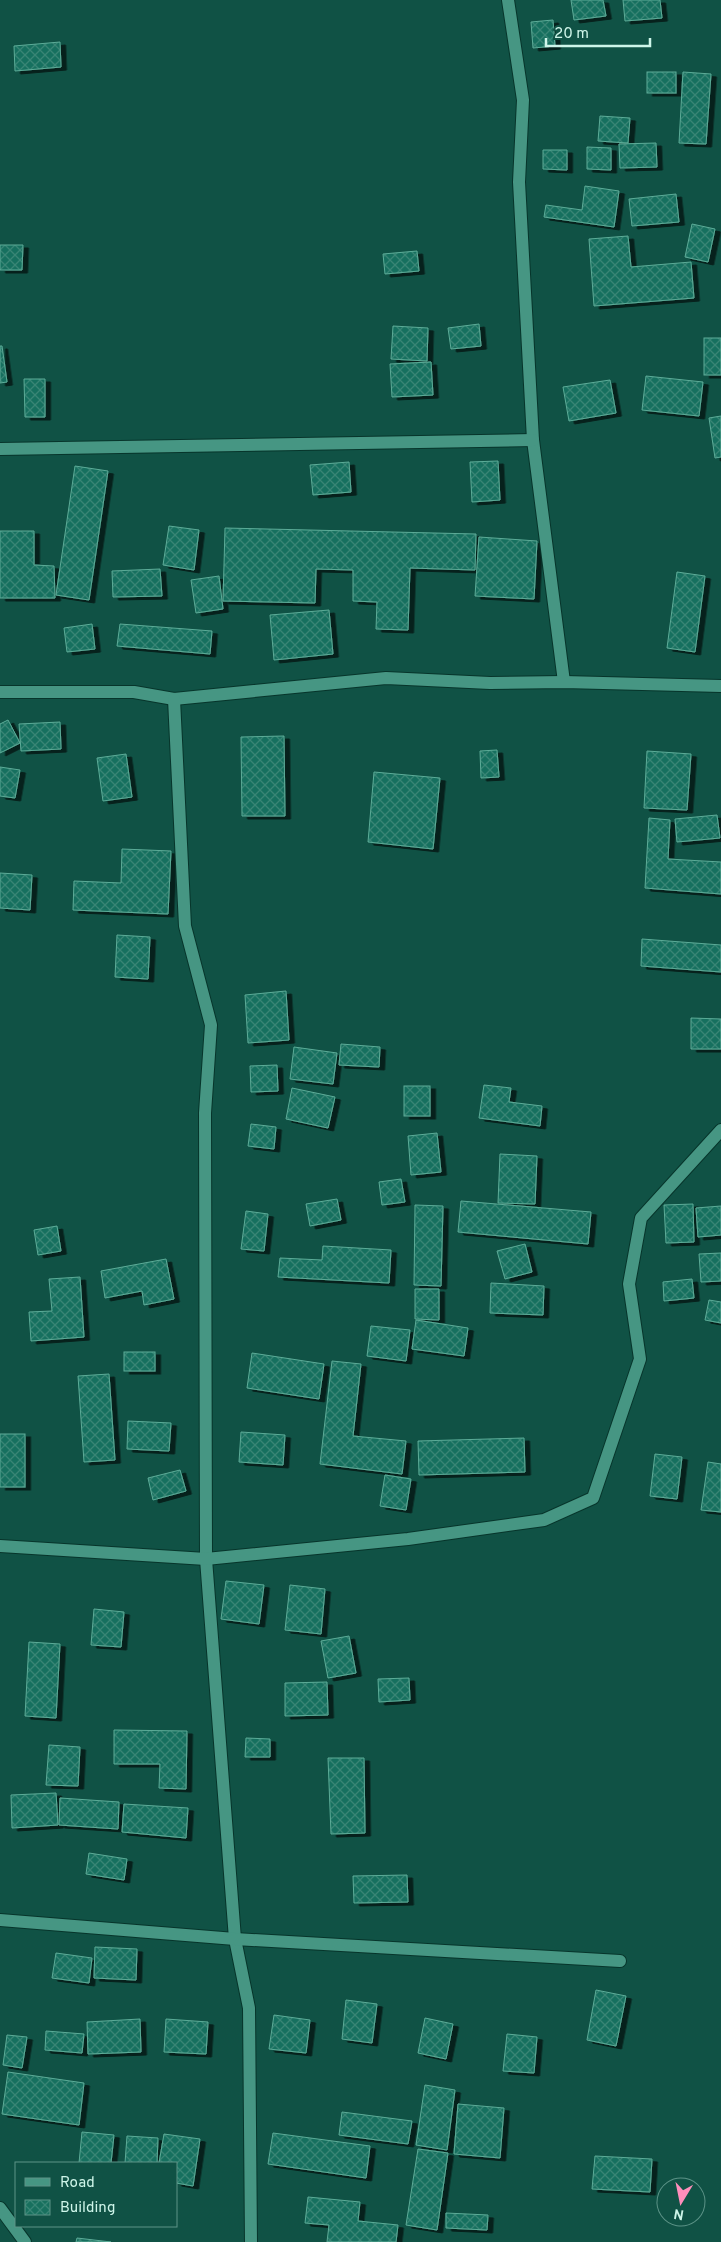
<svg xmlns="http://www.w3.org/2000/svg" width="721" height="2242" font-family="Overpass,sans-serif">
	<defs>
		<pattern id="building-cross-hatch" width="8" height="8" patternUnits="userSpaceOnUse" patternTransform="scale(1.25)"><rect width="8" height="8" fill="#18705e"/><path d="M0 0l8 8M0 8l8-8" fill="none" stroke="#388575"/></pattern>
		<filter id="shadow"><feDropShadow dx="5.5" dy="3" stdDeviation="0" flood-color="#0009"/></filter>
	</defs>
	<rect width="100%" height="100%" fill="#105245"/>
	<g fill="url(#building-cross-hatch)" stroke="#5cac98" filter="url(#shadow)">
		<path d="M571 0H603L606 16 574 20Z"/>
		<path d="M623 0H660L662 18 625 21Z"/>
		<path d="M553 20 555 46 533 48 531 22Z"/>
		<path d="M60 42 61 67 15 71 14 46Z"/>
		<rect x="647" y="72" width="29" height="21"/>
		<path d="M683 72 711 74 706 144 679 143Z"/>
		<path d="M600 116 630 118 628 143 598 141Z"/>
		<path d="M656 143 657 167 620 168 619 144Z"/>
		<path d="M587 147 611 148V170L587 169Z"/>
		<path d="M543 150H567V170L543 169Z"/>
		<path d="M585 186 619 191 614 227 544 217 546 205 582 210Z"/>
		<path d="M676 194 679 222 632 226 629 199Z"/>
		<path d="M692 224 715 229 708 262 685 257Z"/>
		<path d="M628 236 631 267 691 262 694 298 594 306 589 239Z"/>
		<path d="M0 245H23L22 270H0Z"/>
		<path d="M417 251 419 271 385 274 383 254Z"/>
		<path d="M479 324 481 346 451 349 448 328Z"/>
		<path d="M393 326 428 328 427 361 391 359Z"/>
		<rect x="704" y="338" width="17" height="37"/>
		<path d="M0 346H2L7 382 0 383Z"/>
		<path d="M431 362 433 395 392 397 390 364Z"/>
		<path d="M646 376 703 382 699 416 642 410Z"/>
		<path d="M24 379H45V417H25Z"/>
		<path d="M610 380 616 413 569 421 563 387Z"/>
		<path d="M721 416V457L715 458 709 418Z"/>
		<path d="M498 461 500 500 472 502 470 462Z"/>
		<path d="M349 462 351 492 313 495 310 465Z"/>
		<path d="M75 466 108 471 89 600 56 595Z"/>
		<path d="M169 526 199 530 194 570 163 565Z"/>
		<path d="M225 528 476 534 475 570 410 568 408 630 376 629 377 602 353 601V570L316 569 315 603 223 601Z"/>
		<path d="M0 531H34V565L54 566 55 598H0Z"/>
		<path d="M479 537 537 541 534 599 475 596Z"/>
		<path d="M160 569 162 596 113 597 112 571Z"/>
		<path d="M677 572 705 576 695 652 667 648Z"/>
		<path d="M219 576 223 609 196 613 191 580Z"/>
		<path d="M329 610 333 654 274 660 270 615Z"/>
		<path d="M92 624 95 649 67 652 64 628Z"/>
		<path d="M120 624 212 631 210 654 117 646Z"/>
		<path d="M8 720 20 743 0 753V724Z"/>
		<path d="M60 722 61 749 21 751 19 724Z"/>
		<path d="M284 736 285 816H242L241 737Z"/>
		<path d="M497 750 499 777 481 778 480 751Z"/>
		<path d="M647 751 691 754 687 810 644 808Z"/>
		<path d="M126 754 132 797 103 801 97 758Z"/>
		<path d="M0 767 20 770 15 798 0 796Z"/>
		<path d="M374 772 440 778 433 849 368 842Z"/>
		<path d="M717 815 720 838 677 842 675 819Z"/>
		<path d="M649 818 670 820 668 859 721 862V894L645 888Z"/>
		<path d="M122 849 171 851 168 914 73 910 74 881 121 883Z"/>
		<path d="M0 873 32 875 30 910 0 908Z"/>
		<path d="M117 935 150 937 148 979 115 977Z"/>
		<path d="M642 939 721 945V972L641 966Z"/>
		<path d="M286 991 289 1040 248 1043 245 995Z"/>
		<path d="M691 1018 721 1019V1049H691Z"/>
		<path d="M341 1044 380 1047 379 1067 339 1065Z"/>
		<path d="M294 1047 337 1053 333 1084 290 1079Z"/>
		<path d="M277 1065 278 1091 251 1092 250 1066Z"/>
		<path d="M484 1085 511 1088 509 1102 542 1106 540 1126 479 1118Z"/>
		<rect x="404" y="1086" width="26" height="30"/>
		<path d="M292 1088 335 1097 328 1128 286 1119Z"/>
		<path d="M251 1124 276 1127 274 1149 248 1146Z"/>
		<path d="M437 1133 441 1172 411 1175 408 1136Z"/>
		<path d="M500 1154 537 1156 535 1204 498 1203Z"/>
		<path d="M401 1179 405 1202 382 1205 379 1182Z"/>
		<path d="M337 1199 341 1220 310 1226 306 1204Z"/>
		<path d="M461 1201 591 1212 588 1244 458 1232Z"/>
		<path d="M693 1204 694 1242 666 1243 664 1205Z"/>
		<path d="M415 1205 443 1206 441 1286 414 1285Z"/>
		<path d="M721 1206V1235L698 1237 696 1208Z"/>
		<path d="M246 1211 268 1214 264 1251 241 1249Z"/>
		<path d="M57 1226 61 1251 38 1255 34 1230Z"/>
		<path d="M525 1244 532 1272 505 1279 497 1251Z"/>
		<path d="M323 1246 391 1250 389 1283 278 1277 280 1258 322 1260Z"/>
		<path d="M721 1253V1281L701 1282 699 1254Z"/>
		<path d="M166 1259 174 1299 144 1305 142 1291 105 1298 101 1271Z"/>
		<path d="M80 1277 84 1337 31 1341 29 1312 52 1311 49 1279Z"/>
		<path d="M692 1279 694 1298 664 1301 663 1282Z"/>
		<path d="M491 1283 544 1286 543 1315 490 1313Z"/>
		<path d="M415 1289H439V1320L415 1319Z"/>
		<path d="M709 1300 721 1302V1323L705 1320Z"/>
		<path d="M416 1320 468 1328 464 1356 412 1349Z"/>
		<path d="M371 1326 410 1330 406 1361 367 1356Z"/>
		<rect x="124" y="1352" width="31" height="19"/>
		<path d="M252 1353 324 1364 319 1399 247 1388Z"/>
		<path d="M332 1361 361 1364 353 1436 406 1441 402 1474 320 1464Z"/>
		<path d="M109 1374 115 1460 84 1462 78 1376Z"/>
		<path d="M128 1421 171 1423 169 1451 127 1449Z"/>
		<path d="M241 1432 285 1435 283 1465 239 1462Z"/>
		<rect x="0" y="1434" width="25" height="53"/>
		<path d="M524 1438 525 1472 419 1475 418 1441Z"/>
		<path d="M655 1454 682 1457 677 1499 650 1496Z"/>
		<path d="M708 1462 721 1464V1512L701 1510Z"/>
		<path d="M180 1470 186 1491 153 1500 148 1478Z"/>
		<path d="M385 1475 411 1479 406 1510 380 1506Z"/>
		<path d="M226 1581 264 1585 259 1624 221 1619Z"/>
		<path d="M290 1585 325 1589 321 1634 285 1630Z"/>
		<path d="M94 1609 124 1612 121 1647 91 1645Z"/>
		<path d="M349 1636 356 1673 328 1678 321 1641Z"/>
		<path d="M29 1642 60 1644 56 1718 25 1716Z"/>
		<path d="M409 1678 410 1700 379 1702 378 1679Z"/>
		<path d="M327 1682 328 1715 285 1716V1683Z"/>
		<path d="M114 1730 187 1731 186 1789 159 1788 160 1764H114Z"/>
		<path d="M246 1738 270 1739V1757H245Z"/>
		<path d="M49 1745 80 1747 78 1786 46 1785Z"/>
		<path d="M328 1758H364L365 1833 331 1834Z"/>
		<path d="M56 1793 58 1825 12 1828 11 1795Z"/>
		<path d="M60 1798 119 1802 118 1829 59 1825Z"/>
		<path d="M124 1804 188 1808 186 1838 122 1832Z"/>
		<path d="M89 1853 127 1859 124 1880 86 1874Z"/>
		<path d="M407 1875 408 1902 354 1903 353 1876Z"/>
		<path d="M95 1947 137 1949 136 1980 94 1978Z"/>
		<path d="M56 1953 92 1958 89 1983 52 1978Z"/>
		<path d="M596 1990 626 1996 616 2046 587 2040Z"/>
		<path d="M346 2000 377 2004 372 2043 342 2039Z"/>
		<path d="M274 2015 310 2020 306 2053 269 2049Z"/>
		<path d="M425 2018 453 2024 446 2059 418 2053Z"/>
		<path d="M140 2019 141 2052 88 2054 87 2022Z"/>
		<path d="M166 2019 208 2022 206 2054 164 2052Z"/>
		<path d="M46 2031 84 2034 82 2053 45 2050Z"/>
		<path d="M507 2034 537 2037 534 2073 503 2071Z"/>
		<path d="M7 2035 27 2037 22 2068 3 2065Z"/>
		<path d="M8 2072 84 2083 79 2125 2 2114Z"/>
		<path d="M425 2085 455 2090 447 2150 416 2145Z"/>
		<path d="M458 2104 504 2108 500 2158 454 2154Z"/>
		<path d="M342 2112 412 2121 408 2144 339 2135Z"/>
		<path d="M82 2132 114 2135 111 2163H79Z"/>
		<path d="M273 2133 370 2146 366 2178 268 2164Z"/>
		<path d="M164 2134 200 2139 193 2186 176 2183V2163H159Z"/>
		<path d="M127 2136 158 2138 157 2163H125Z"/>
		<path d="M418 2149 448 2153 437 2230 406 2225Z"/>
		<path d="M595 2156 652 2159 650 2192 592 2189Z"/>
		<path d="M308 2197 360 2202 358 2221 398 2225 396 2242H327L329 2225 305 2223Z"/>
		<path d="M446 2213 488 2215 487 2230 446 2228Z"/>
		<path d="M77 2238 111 2242H76Z"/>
	</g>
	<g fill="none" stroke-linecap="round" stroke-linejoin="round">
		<g stroke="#07352b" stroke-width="14">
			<g id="street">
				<path d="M508 0 523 100 519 182 533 440 564 682"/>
				<path d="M0 449 533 440"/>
				<path d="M0 692H134L174 699 386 678 490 683 564 682 721 686"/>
				<path d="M174 699 185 926 211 1025 205 1113 206 1559 235 1939 249 2008 251 2242"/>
				<path d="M0 1546 206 1559 408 1539 544 1520 593 1498 640 1359 629 1284 641 1218 721 1130"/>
				<path d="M0 1920 235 1939 620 1961"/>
				<path d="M0 2208 25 2242"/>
			</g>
		</g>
		<use href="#street" stroke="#469683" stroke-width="12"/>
	</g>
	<rect x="15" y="2162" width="162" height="65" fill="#105245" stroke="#5c9387"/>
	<rect x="25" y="2178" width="25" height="8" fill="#469683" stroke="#5c9387"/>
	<text x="60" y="2187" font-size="15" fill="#cef5e9">Road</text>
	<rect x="25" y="2200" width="25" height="15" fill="url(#building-cross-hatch)" stroke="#5c9387"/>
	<text x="60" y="2212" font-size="15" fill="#cef5e9">Building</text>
	<g transform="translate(681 2202) rotate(190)"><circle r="24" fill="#105245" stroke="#5c9387"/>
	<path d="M0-4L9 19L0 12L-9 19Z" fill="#fe8ebb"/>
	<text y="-8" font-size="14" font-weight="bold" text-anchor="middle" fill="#cef5e9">N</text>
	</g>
	<path d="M546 38v8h104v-8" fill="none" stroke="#cef5e9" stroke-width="2.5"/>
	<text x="554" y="38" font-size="15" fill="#cef5e9" stroke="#105245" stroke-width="4" paint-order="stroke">20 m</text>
</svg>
